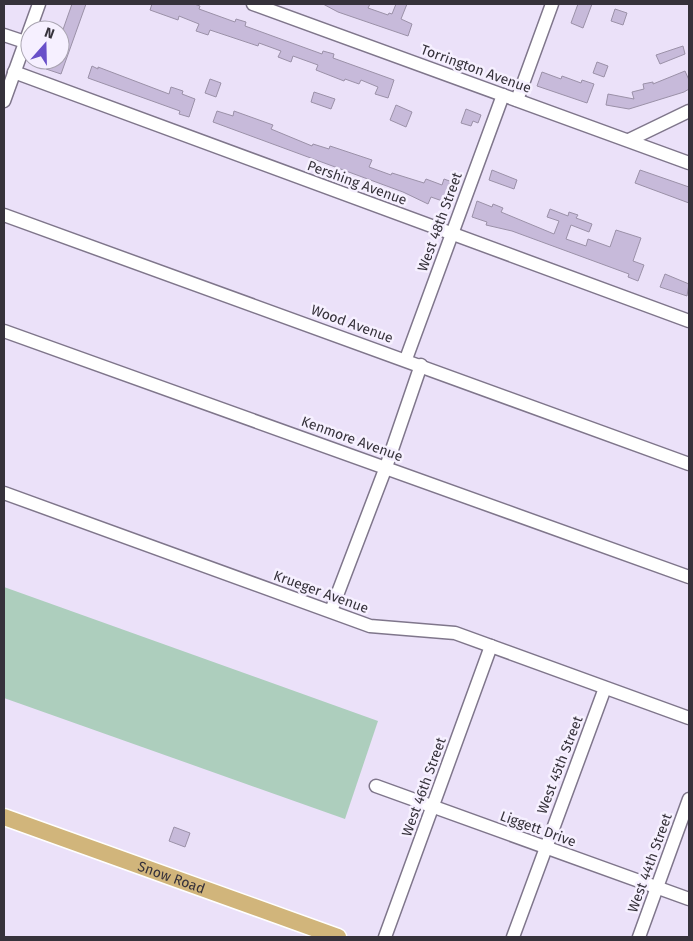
<svg xmlns="http://www.w3.org/2000/svg" width="693" height="941" font-family="'Fira Sans',sans-serif">
	<rect width="100%" height="100%" fill="#ebe1f9"/>
	<path fill="#adcebd" d="M4 587 378 721 345 819 4 698Z"/>
	<g fill="#c7bada" stroke="#9b91a8">
		<path d="M72 4H86L61 74 46 69 49 60H60V38Z"/>
		<path d="M152 4H194L200 6 199 9 235 22 236 19 246 22 245 26 322 54 323 51 334 54 333 58 394 80 388 98 375 94 378 87 361 80 359 84 345 79 344 81 316 70 318 65 293 56 291 62 278 57 281 51 259 43 258 46 210 30 208 35 196 31 199 24 179 16 178 20 150 10Z"/>
		<path d="M323 4H370L368 8 388 15 389 13 392 14 396 4H407L401 19 412 24 408 36 338 12Z"/>
		<path d="M578 4H592L583 28 571 23Z"/>
		<path d="M615 9 627 13 623 25 611 21Z"/>
		<path d="M683 46 685 54 660 64 656 55Z"/>
		<path d="M597 62 608 66 604 77 593 73Z"/>
		<path d="M92 66 98 69V67L169 94 171 87 183 91 182 94 195 99 189 117 179 114 180 111 88 78Z"/>
		<path d="M685 71 689 80V89L684 92 629 109 606 105 608 94 634 99 632 92 644 89 643 84 653 82V84Z"/>
		<path d="M542 72 561 79 562 76 581 83 582 80 594 84 587 103 537 86Z"/>
		<path d="M210 79 221 83 216 97 205 93Z"/>
		<path d="M314 92 335 99 331 109 311 102Z"/>
		<path d="M396 105 412 112 406 127 390 120Z"/>
		<path d="M466 109 481 115 478 123 473 121 471 126 461 123Z"/>
		<path d="M217 111 233 116 234 111 273 125 271 129 312 146 313 144 329 149 330 146 372 160 369 167 391 175 392 173 424 183 426 179 442 185 444 179 455 183 448 203 431 197 428 204 403 192 213 122Z"/>
		<path d="M492 170 517 180 514 189 489 180Z"/>
		<path d="M640 170 689 187V203L635 183Z"/>
		<path d="M477 201 492 207 493 204 503 208 501 212 554 234 559 221 547 217 550 209 568 216 569 212 578 215 576 218 592 224 589 232 571 225 566 239 586 246 588 239 610 247 616 230 641 238 633 261 644 265 638 281 628 277 629 274 512 231 486 225 487 222 472 217Z"/>
		<path d="M665 274 689 284 687 296 660 287Z"/>
		<path d="M174 827 190 833 185 847 169 841Z"/>
	</g>
	<g fill="none" stroke-linecap="round" stroke-linejoin="round">
		<g stroke="#7f768b" stroke-width="15">
			<g id="minor">
				<path d="M253 4 689 163"/>
				<path d="M4 35 25 42"/>
				<path d="M14 72 689 321"/>
				<path d="M517 100 552 4"/>
				<path d="M4 101 39 4"/>
				<path d="M629 140 689 111"/>
				<path d="M4 215 689 464"/>
				<path d="M4 331 689 577"/>
				<path d="M406 359 503 95"/>
				<path d="M4 493 370 626 455 633 689 718"/>
				<path d="M331 611 386 467 421 365"/>
				<path d="M376 786 689 899"/>
				<path d="M385 937 491 646"/>
				<path d="M513 937 605 688"/>
				<path d="M639 937 689 799"/>
			</g>
		</g>
		<g stroke="#fff" stroke-width="19">
			<g id="major">
				<path id="s1" d="M4 817 338 937"/>
			</g>
		</g>
		<use href="#minor" stroke="#fff" stroke-width="12"/>
		<use href="#major" stroke="#d1b57b" stroke-width="16"/>
	</g>
	<g text-anchor="middle" dominant-baseline="central" stroke-width="5" stroke-linejoin="round" paint-order="stroke">
		<g font-size="14" fill="#36323b" stroke="#f6f0ff">
			<text transform="translate(476 69) rotate(20)">Torrington Avenue</text>
			<text transform="translate(357 183) rotate(20)">Pershing Avenue</text>
			<text transform="translate(440 222) rotate(-70)">West 48th Street</text>
			<text transform="translate(352 324) rotate(20)">Wood Avenue</text>
			<text transform="translate(352 439) rotate(20)">Kenmore Avenue</text>
			<text transform="translate(321 592) rotate(20)">Krueger Avenue</text>
			<text transform="translate(560 765) rotate(-69)">West 45th Street</text>
			<text transform="translate(424 787) rotate(-70)">West 46th Street</text>
			<text transform="translate(538 829) rotate(20)">Liggett Drive</text>
			<text transform="translate(650 863) rotate(-70)">West 44th Street</text>
			<text stroke="none"><textPath href="#s1" startOffset="178">Snow Road</textPath></text>
		</g>
	</g>
	<rect width="693" height="941" fill="none" stroke="#36323b" stroke-width="10"/>
	<g transform="translate(45 45) rotate(20)"><circle r="24" fill="#f6f0ff" stroke="#a9a4b1"/>
	<path d="M0-4L9 19L0 12L-9 19Z" fill="#6950c9"/>
	<text y="-8" font-size="14" font-weight="bold" text-anchor="middle" fill="#36323b">N</text>
	</g>
</svg>
